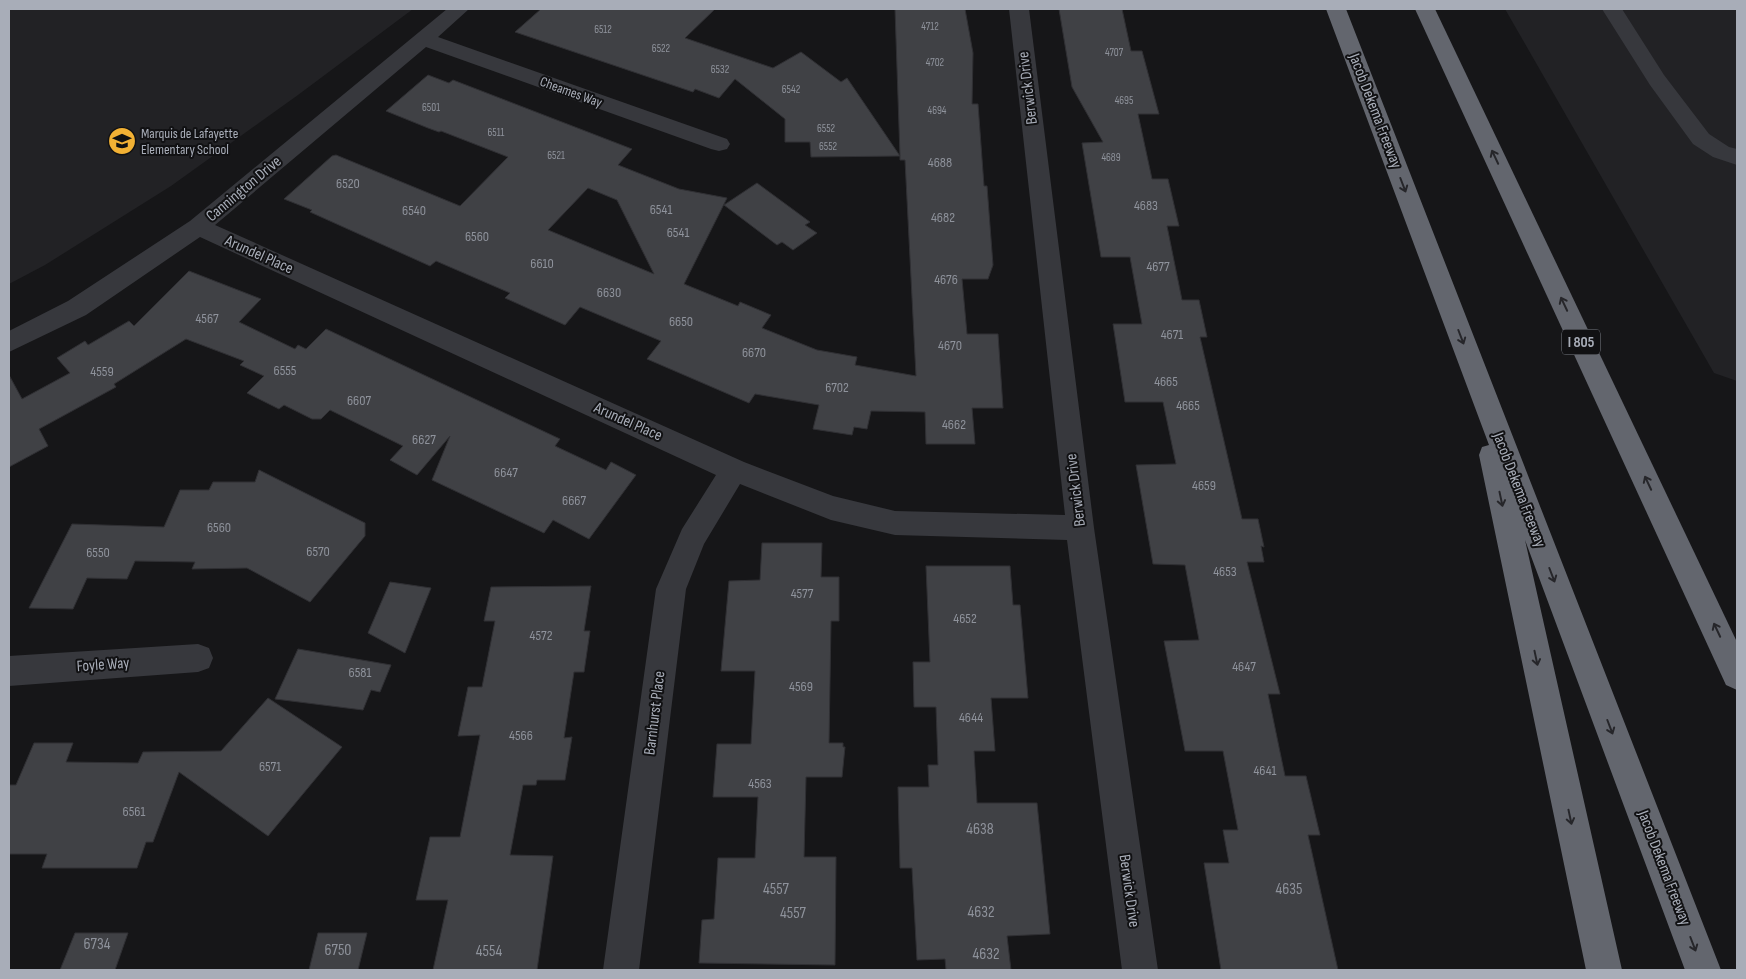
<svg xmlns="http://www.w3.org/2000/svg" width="1746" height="979" font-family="'Sofia Sans Condensed',sans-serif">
	<rect width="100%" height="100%" fill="#161618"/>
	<g fill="#222225">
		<path d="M9 9H413L298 95 171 186 45 265 9 284Z"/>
		<path d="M1505 9H1737V381L1714 373Z"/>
	</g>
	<g fill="#404145" stroke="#303034" fill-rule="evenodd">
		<path d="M541 9H715L685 38 773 68 801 52 841 82 847 78 900 156 895 9H965L973 53 972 104H978L984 186H987L993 265 988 279H962L967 334H998L1003 408H972L975 444H926L925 412 871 411 867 429 854 427 852 435 813 429 819 405 755 394 749 403 647 359 661 341 580 307 565 325 505 298 510 293 436 261 430 266 310 212 312 210 284 199 332 156 336 155 460 206 508 157 441 131 439 132 428 128 386 111 428 75 449 83 453 80 632 149 618 165 679 189 727 198 684 284 738 306 740 302 771 315 762 328 817 350 857 357 855 365 916 376 905 160H900V156L811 157 810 142H785V119L735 79 719 98 695 89 693 92 515 32ZM588 188 617 200 654 274 548 230Z"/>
		<path d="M1059 9H1122L1131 51H1142L1159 114H1138L1152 179H1168L1179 226H1167L1182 300H1199L1207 337H1200L1242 519H1258L1264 547 1261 546 1264 562H1247L1280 694H1268L1285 776H1306L1320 835H1308L1338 970H1221L1204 863H1229L1223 830H1238L1223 751H1185L1164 641 1199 640 1185 565 1153 564 1136 465 1176 464 1163 402H1125L1113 324H1142L1130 257H1101L1082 143 1103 142 1072 87Z"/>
		<path d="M757 183 810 222 805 225 817 233 793 250 782 242 777 245 724 205Z"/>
		<path d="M189 271 261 299 239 322 295 349 298 345 306 349 326 329 560 439 555 446 606 470 611 462 636 475 589 539 553 520 544 533 432 480 450 436 417 475 390 460 403 446 330 410 321 419H312L284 405 279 409 247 393 264 376 240 365 244 361 186 339 114 384 116 387 39 429 48 446 9 467V375L22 399 70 373 57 358 85 341 88 345 129 321 134 326Z"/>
		<path d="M259 470 365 523V536L310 602 247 568 192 569 195 562 135 561 127 579 87 578 73 609 29 608 72 524 164 527 180 490H209L213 482H255Z"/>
		<path d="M762 543H822L821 577H839V621H831L829 743H843V747H845L842 777H806L804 857H836L835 965 699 963 702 920 714 919 718 858H755L758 797H713L717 744H751L755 671H721L729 581 760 580Z"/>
		<path d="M926 566H1010L1013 605H1020L1028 698H991L995 751H974L977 803H1037L1050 934 1007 936 1011 970H946L945 959 917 960 912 868H900L898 787H929L928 765H938L936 707H914L913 662H930Z"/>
		<path d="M390 582 431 588 405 653 368 633Z"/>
		<path d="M591 586 584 631H590L584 672H574L564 738 572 737 565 780H537L536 785H523L510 855 553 856 537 970H433L448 900H416L430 837H460L480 735 458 736 468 687H482L495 621H484L491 587Z"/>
		<path d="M298 649 391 665 380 692 371 690 363 710 275 699Z"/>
		<path d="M268 698 342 747 268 836 179 772 153 842H146L137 868H42L47 854H9V785H16L34 743H73L66 762 138 763 143 752 221 751Z"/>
		<path d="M75 933H128L115 970H60Z"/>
		<path d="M318 933H367L358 970H309Z"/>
	</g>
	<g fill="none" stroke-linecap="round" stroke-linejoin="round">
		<g fill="#37383d" fill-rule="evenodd">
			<path d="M447 9H469L438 37 727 139 730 144 727 149 719 151 711 149 426 47 215 225 744 462 833 496 895 511 1065 515 1009 9H1029L1094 528 1158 970H1122L1067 540 895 535 831 520 740 484 704 544 686 589 639 970H603L656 589 682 529 716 475 200 237 86 315 9 352V331L68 301 190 221Z"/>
			<path d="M1602 9H1622L1664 75 1709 134 1729 147 1737 149V165L1713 157 1693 144 1650 85Z"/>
			<path d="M198 644 209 648 213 658 209 668 198 672 9 686V656Z"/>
		</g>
		<g fill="#63666e" fill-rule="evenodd">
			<path d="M1326 9H1346L1721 970H1685L1525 540 1622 970H1586L1479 455 1482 447 1489 445Z"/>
			<path d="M1415 9H1435L1737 642V690L1726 685Z"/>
		</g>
	</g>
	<defs><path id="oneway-shaft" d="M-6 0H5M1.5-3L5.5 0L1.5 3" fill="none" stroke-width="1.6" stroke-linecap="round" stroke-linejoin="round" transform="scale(1.25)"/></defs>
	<g stroke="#26262a">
		<use href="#oneway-shaft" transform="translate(1495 157) rotate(-115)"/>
		<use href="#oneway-shaft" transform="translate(1403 185) rotate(69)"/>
		<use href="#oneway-shaft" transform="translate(1564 304) rotate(-115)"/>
		<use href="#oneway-shaft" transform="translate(1461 337) rotate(69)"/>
		<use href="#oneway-shaft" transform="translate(1648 483) rotate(-115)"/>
		<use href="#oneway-shaft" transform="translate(1501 499) rotate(78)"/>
		<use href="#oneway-shaft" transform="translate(1552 575) rotate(69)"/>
		<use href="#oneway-shaft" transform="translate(1717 630) rotate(-115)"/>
		<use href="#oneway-shaft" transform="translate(1536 658) rotate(78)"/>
		<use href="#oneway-shaft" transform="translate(1610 727) rotate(69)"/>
		<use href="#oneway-shaft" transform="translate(1570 817) rotate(78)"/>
		<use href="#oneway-shaft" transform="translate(1693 944) rotate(69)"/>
	</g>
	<defs>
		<g id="school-disc" transform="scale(1.4375)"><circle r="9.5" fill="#f2b134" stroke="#111113"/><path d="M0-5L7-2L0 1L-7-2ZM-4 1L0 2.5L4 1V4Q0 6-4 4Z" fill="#111"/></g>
	</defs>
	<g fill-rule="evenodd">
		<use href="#school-disc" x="122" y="141"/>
	</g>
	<g text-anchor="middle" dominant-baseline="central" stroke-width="4" stroke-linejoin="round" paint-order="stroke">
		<g font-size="11" fill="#8e929b">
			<text x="930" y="26">4712</text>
			<text x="603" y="29">6512</text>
			<text x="661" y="48">6522</text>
			<text x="1114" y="52">4707</text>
			<text x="935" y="62">4702</text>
			<text x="720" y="69">6532</text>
			<text x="791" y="89">6542</text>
			<text x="1124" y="100">4695</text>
			<text x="431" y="107">6501</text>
			<text x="937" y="110">4694</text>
			<text x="826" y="128">6552</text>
			<text x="496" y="132">6511</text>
			<text x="828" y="146">6552</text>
			<text x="556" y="155">6521</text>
			<text x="1111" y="157">4689</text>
		</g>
		<g font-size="14" fill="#a8adb8" stroke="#111113">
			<text transform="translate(571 92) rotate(20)">Cheames Way</text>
		</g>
		<g font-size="14" fill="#a8adb8" stroke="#111113" text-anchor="start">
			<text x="141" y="133">Marquis de Lafayette<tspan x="141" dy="16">Elementary School</tspan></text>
		</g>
		<g font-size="14" fill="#8e929b">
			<text x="940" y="162">4688</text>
			<text x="348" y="183">6520</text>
			<text x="1146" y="205">4683</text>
			<text x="661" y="209">6541</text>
			<text x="414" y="210">6540</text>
			<text x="943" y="217">4682</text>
			<text x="678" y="232">6541</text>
			<text x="477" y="236">6560</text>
			<text x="542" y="263">6610</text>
			<text x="1158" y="266">4677</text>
			<text x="946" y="279">4676</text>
			<text x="609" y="292">6630</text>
			<text x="207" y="318">4567</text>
			<text x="681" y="321">6650</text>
			<text x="1172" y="334">4671</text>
			<text x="950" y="345">4670</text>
			<text x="754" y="352">6670</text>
			<text x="285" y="370">6555</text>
			<text x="102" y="371">4559</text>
			<text x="1166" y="381">4665</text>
			<text x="837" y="387">6702</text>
			<text x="359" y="400">6607</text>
			<text x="1188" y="405">4665</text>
			<text x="954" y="424">4662</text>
			<text x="424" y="439">6627</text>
			<text x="506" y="472">6647</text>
			<text x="1204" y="485">4659</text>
			<text x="574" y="500">6667</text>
			<text x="219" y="527">6560</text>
			<text x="318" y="551">6570</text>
			<text x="98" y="552">6550</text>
			<text x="1225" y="571">4653</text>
			<text x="802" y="593">4577</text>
			<text x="965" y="618">4652</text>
			<text x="541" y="635">4572</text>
			<text x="1244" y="666">4647</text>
			<text x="360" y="672">6581</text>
			<text x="801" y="686">4569</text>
			<text x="971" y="717">4644</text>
			<text x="521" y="735">4566</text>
			<text x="270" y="766">6571</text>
			<text x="1265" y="770">4641</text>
			<text x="760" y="783">4563</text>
			<text x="134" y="811">6561</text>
		</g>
		<rect fill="#111113" stroke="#7b7e86" stroke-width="1" x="1562" y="329.5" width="38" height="25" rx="4"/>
		<g font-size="15" font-weight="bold" fill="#a8adb8">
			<text x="1581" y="342">I 805</text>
		</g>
		<g font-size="16" fill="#a8adb8" stroke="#111113">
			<text transform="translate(1028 88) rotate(-97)">Berwick Drive</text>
			<text transform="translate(1375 111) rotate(69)">Jacob Dekema Freeway</text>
			<text transform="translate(244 189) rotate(-40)">Cannington Drive</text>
			<text transform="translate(259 255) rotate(24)">Arundel Place</text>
			<text transform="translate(628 422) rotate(24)">Arundel Place</text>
			<text transform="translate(1076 490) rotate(-97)">Berwick Drive</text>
			<text transform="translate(1519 490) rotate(69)">Jacob Dekema Freeway</text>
			<text transform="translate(103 665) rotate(-4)">Foyle Way</text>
			<text transform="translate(655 713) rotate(-83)">Barnhurst Place</text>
			<text transform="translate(1664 868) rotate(69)">Jacob Dekema Freeway</text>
			<text transform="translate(1129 891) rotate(82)">Berwick Drive</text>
		</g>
		<g font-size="16" fill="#8e929b">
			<text x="980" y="829">4638</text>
			<text x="776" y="889">4557</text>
			<text x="1289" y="889">4635</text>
			<text x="981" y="912">4632</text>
			<text x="793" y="913">4557</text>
			<text x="97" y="944">6734</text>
			<text x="338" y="950">6750</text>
			<text x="489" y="951">4554</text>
			<text x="986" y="954">4632</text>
		</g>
	</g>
	<rect width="1746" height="979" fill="none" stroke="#a8adb8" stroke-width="20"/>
</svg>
